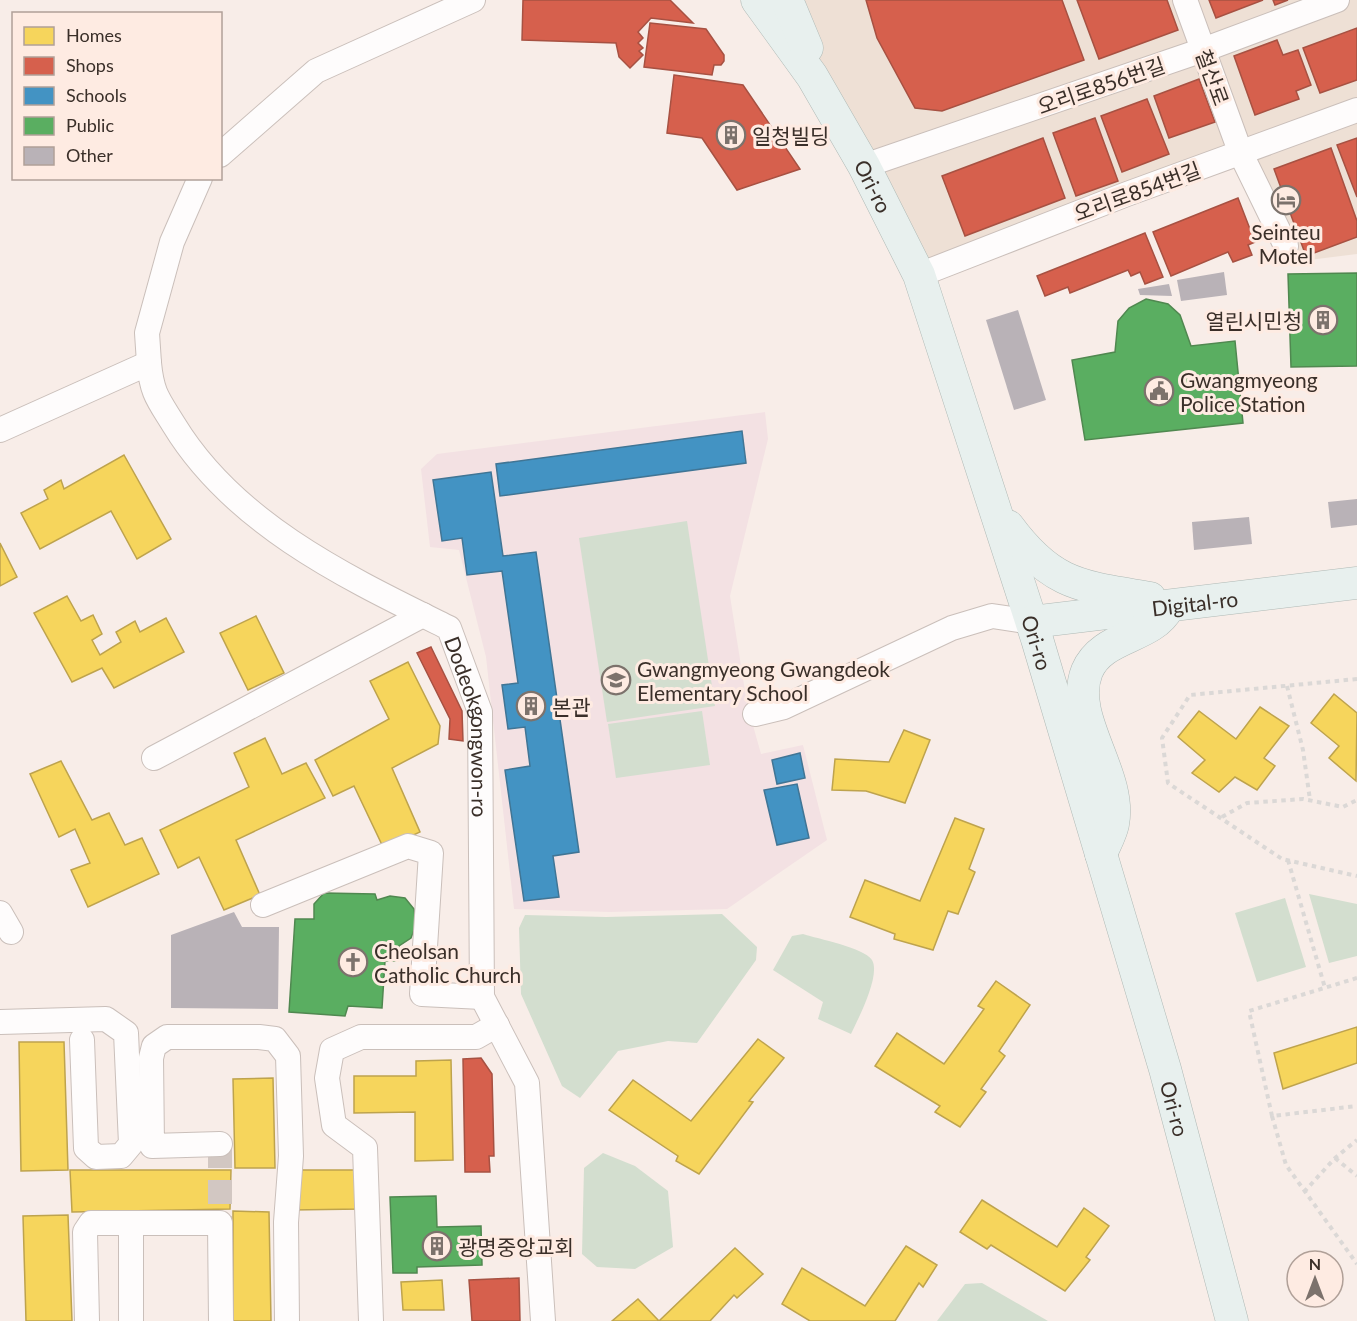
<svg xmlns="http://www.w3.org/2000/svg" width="1357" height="1321" font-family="Lato,'Noto Sans KR',sans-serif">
	<rect width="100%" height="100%" fill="#f8ede8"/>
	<path fill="#eee0d5" d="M757 0H1357V254L1293 262 1259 181 1240 154 919 275Z"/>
	<path fill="#f3e1e3" d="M765 412 768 439 730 596 747 704 761 754 803 745 827 840 727 909 609 912 514 909 486 657 459 550 430 547 421 469 437 454Z"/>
	<g fill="#d3decf">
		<path d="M687 521 715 706 607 722 579 538Z"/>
		<path d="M702 711 710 765 616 778 608 724Z"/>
		<path d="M1309 894 1357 904V956L1329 963Z"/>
		<path d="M1285 898 1306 967 1257 982 1235 913Z"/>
		<path d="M722 914 757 947 756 960 697 1043 668 1041 618 1051 580 1098 562 1086 521 994 519 928 525 915 606 917Z"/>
		<path d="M803 934C818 939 863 947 872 960 881 975 858 1019 851 1034L818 1019 823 1002 773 970 792 936Z"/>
		<path d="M603 1153 635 1166 668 1191 673 1247 635 1269 597 1267 582 1254 584 1168Z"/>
		<path d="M982 1283 1048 1321H937L965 1284Z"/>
	</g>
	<g fill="#f6d55c" stroke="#bea34d" stroke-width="1.5">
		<path d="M124 455 171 539 137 559 111 511 40 549 21 513 48 499 44 490 61 480 64 489Z"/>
		<path d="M0 543 17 577 0 586Z"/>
		<path d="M67 596 81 621 93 615 102 634 92 640 100 655 121 642 116 632 135 621 140 632 166 618 184 652 114 688 102 668 72 682 34 613Z"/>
		<path d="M256 616 284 673 248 690 220 633Z"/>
		<path d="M408 662 440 726 438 744 392 768 420 832 384 849 354 786 333 796 315 760 389 719 370 681Z"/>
		<path d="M1334 694 1357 713 1356 781 1329 758 1339 746 1311 723Z"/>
		<path d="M1260 707 1289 726 1264 758 1275 766 1257 790 1235 777 1219 792 1192 773 1205 760 1178 737 1199 711 1236 739Z"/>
		<path d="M904 730 930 740 905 803 866 791 832 790 835 759 889 762Z"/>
		<path d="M265 738 282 774 306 763 325 798 236 840 260 895 224 910 199 857 178 868 160 830 249 787 234 753Z"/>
		<path d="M61 761 92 820 109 813 125 845 142 838 159 874 88 907 71 870 90 863 75 829 59 837 30 774Z"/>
		<path d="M955 818 984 829 969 869 975 872 958 914 948 911 933 950 894 939 895 934 850 917 865 880 920 901Z"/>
		<path d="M996 981 1030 1005 999 1051 1005 1056 981 1089 986 1092 960 1127 935 1112 940 1106 875 1066 897 1033 944 1064 984 1009 978 1006Z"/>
		<path d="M1357 1027V1063L1283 1089 1274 1053Z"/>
		<path d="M758 1039 784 1058 749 1101 753 1102 699 1174 676 1161 678 1156 609 1110 633 1080 691 1121Z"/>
		<path d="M19 1042H64L68 1170 21 1171Z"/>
		<path d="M451 1060 453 1160 415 1161V1112L354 1113V1076H416V1061Z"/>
		<path d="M273 1078 275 1168H235L233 1079Z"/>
		<path d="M70 1170H231L230 1209 72 1212Z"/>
		<path d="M290 1170H360L361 1209 291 1210Z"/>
		<path d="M982 1200 1057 1247 1084 1208 1109 1226 1086 1257 1090 1260 1065 1291 991 1245 987 1249 960 1232Z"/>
		<path d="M233 1211 269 1212 271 1321H233Z"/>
		<path d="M68 1215 72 1321H26L23 1216Z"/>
		<path d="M906 1246 937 1265 923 1287 919 1283 895 1321H810L782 1304 802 1268 865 1306Z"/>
		<path d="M735 1248 763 1274 737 1298 734 1295 710 1321H659Z"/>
		<path d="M442 1280 444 1310H403L401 1282Z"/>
		<path d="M638 1299 659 1321H612Z"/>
	</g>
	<g fill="#d6604d" stroke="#a75142" stroke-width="1.5">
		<path d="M523 0H670L693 23 651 18 638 32 643 38 638 43 643 48 639 51 643 55 630 68 619 57 616 43 522 40Z"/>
		<path d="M866 0H1062L1084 60 942 111 915 108 877 38Z"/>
		<path d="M1077 0H1167L1178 30 1099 59Z"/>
		<path d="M1209 0H1263L1216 18Z"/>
		<path d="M1273 0H1288L1275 5Z"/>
		<path d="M650 23 706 29 724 55V61L721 65H714L712 75 644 67Z"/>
		<path d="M1357 28V80L1320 93 1303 48Z"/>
		<path d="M1277 40 1283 55 1298 50 1311 85 1296 91 1299 99 1255 115 1234 56Z"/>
		<path d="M674 75 743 85 800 169 737 190 702 138 667 133Z"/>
		<path d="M1199 79 1215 122 1169 138 1154 96Z"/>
		<path d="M1147 99 1169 154 1122 172 1101 116Z"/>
		<path d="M1095 118 1118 181 1076 196 1053 133Z"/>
		<path d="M1043 138 1065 198 965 236 942 176Z"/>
		<path d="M1357 138V197L1337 145Z"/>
		<path d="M1331 148 1357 221V237L1306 256 1274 169Z"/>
		<path d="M1238 198 1255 242 1248 245 1252 255 1233 262 1228 252 1171 276 1153 232Z"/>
		<path d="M1145 233 1163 277 1145 284 1140 272 1131 276 1128 270 1070 293 1068 287 1045 296 1037 276Z"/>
		<path d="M431 647 462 711 463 741 449 739 450 719 417 653Z"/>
		<path d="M481 1058 492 1074 494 1156H489L490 1172H465L463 1059Z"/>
		<path d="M519 1278 520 1321H472L469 1280Z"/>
	</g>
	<g fill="#4393c3" stroke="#407595" stroke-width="1.5">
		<path d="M742 431 746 463 500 496 496 464Z"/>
		<path d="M491 472 503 556 536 552 579 852 553 856 559 897 524 901 505 770 530 766 525 727 508 729 502 685 518 683 502 571 467 575 462 538 442 541 433 480Z"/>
		<path d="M800 753 805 778 777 784 772 760Z"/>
		<path d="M797 784 809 838 777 845 764 790Z"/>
	</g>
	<g fill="#5aae61" stroke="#508850" stroke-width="1.5">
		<path d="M1357 273V366L1291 367 1288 274Z"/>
		<path d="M1146 299 1168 304 1180 315 1191 346 1235 341 1243 423 1085 440 1072 360 1115 352 1118 321 1129 308Z"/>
		<path d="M324 893 375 894 377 900 390 896 405 898 414 909 416 925 411 938 399 946 398 961H385L382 1008 348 1006 345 1016 289 1012 295 919H314V904Z"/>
		<path d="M436 1196 437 1227 481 1226 482 1265 417 1267V1273H393L390 1197Z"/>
	</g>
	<g fill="#b9b2b7">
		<path d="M1224 272 1227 295 1181 301 1177 280Z"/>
		<path d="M1169 284 1172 296 1140 295 1138 289Z"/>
		<path d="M1018 310 1046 400 1014 410 986 320Z"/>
		<path d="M1357 499V525L1331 528 1328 502Z"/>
		<path d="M1249 517 1252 544 1194 550 1192 522Z"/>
		<path d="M234 912 242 927H279L278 1009 171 1008V935Z"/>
	</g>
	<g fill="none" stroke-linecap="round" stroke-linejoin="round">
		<path stroke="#d2c7c2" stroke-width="24" stroke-dasharray="24 12" stroke-linecap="butt" d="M220 1144V1223"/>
		<g stroke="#cabfba" stroke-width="26">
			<g id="minor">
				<path d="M1185 0 1241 154 1286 246"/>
				<path d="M220 155 316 71 473 0"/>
				<path d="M864 166 1203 50 1337 0"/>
				<path d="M919 275 1127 194 1357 110"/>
				<path d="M149 363 147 333 172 242 200 178"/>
				<path id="s1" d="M0 430 149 363C152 394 158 399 174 425 235 525 348 578 449 628L480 712 482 997 527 1083 543 1321"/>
				<path d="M755 714 784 707 952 628 992 616 1032 622"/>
				<path d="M154 758 423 615"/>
				<path d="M263 905 408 846 431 853 422 994 482 997"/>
				<path d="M0 913 11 932"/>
				<path d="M0 1022 106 1019 126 1033 131 1144 121 1156 96 1157 86 1148 82 1040"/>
				<path d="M220 1144 152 1146 151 1058 154 1046 167 1037H259L275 1039 288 1056 291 1156 286 1222 287 1321"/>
				<path d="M131 1223V1321"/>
				<path d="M87 1321 85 1232 91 1223H220L221 1321"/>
				<path d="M371 1321 365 1148 334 1125 327 1078 332 1050 361 1037H476L497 1025"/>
			</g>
		</g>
		<g stroke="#afb9b5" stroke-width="33">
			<g id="major">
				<path id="s2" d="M757 0 812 76 864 166 919 275 1037 639 1165 1069 1232 1321"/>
				<path d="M787 0 807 48"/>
				<path d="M1008 526C1052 586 1081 586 1150 598"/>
				<path id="s3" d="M1032 622 1357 583"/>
				<path d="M1101 854C1105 844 1111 834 1113 824 1123 774 1068 718 1087 671 1102 635 1151 639 1168 608"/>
			</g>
		</g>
		<g stroke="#dbd8d6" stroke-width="4" stroke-dasharray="4.5 4.5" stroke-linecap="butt">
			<path d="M1357 679 1190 695 1162 738 1168 783 1282 859 1357 876"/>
			<path d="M1287 686 1303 750 1310 800"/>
			<path d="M1222 817 1247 803 1303 799 1343 807 1357 800"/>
			<path d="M1288 860 1325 988"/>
			<path d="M1357 978 1249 1011 1272 1116 1357 1106"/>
			<path d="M1272 1116 1286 1165 1357 1264"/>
			<path d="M1335 1158 1357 1176"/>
			<path d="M1304 1192 1335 1158 1357 1140"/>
		</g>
		<use href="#minor" stroke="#fefcfc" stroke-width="24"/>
		<use href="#major" stroke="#e8f0ee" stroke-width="32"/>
	</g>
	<defs>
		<g id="building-ring" transform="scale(1.5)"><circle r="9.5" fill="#feebe2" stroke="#7c726c" stroke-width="1.5"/><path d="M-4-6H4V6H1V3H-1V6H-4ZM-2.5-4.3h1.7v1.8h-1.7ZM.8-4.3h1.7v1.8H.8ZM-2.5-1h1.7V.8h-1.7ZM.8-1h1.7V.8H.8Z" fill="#7c726c"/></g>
		<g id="hotel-ring" transform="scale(1.5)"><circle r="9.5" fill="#feebe2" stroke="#7c726c" stroke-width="1.5"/><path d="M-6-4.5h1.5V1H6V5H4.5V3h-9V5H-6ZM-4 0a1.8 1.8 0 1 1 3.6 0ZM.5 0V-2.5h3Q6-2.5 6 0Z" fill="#7c726c"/></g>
		<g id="civic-ring" transform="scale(1.5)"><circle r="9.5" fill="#feebe2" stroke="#7c726c" stroke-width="1.5"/><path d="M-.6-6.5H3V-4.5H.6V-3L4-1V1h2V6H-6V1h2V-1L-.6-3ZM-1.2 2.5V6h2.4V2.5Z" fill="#7c726c"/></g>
		<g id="school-ring" transform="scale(1.5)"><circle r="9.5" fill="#feebe2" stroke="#7c726c" stroke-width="1.5"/><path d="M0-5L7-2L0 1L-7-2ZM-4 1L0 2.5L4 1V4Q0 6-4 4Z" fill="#7c726c"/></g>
		<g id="church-ring" transform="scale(1.5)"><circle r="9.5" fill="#feebe2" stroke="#7c726c" stroke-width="1.5"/><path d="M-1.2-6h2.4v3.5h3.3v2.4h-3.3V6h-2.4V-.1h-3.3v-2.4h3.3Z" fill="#7c726c"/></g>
	</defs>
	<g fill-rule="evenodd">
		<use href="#building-ring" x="731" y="135"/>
		<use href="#hotel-ring" x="1286" y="200"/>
		<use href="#building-ring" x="1323" y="320"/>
		<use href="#civic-ring" x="1159" y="391"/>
		<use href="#school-ring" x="616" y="680"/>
		<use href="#building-ring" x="531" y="706"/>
		<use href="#church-ring" x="353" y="962"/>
		<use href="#building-ring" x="437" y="1246"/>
	</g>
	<g text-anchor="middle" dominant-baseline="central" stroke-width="6" stroke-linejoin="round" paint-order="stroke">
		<g font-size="21" fill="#3a2f29" stroke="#feebe2">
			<text transform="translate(1213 77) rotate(70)">철산로</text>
			<text transform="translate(1101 85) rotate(-19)">오리로856번길</text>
			<text stroke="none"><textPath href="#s2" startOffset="220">Ori-ro</textPath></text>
			<text transform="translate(1137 191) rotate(-20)">오리로854번길</text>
			<text stroke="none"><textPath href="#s3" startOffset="164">Digital-ro</textPath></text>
			<text stroke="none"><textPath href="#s2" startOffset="706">Ori-ro</textPath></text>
			<text stroke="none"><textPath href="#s1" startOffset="680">Dodeokgongwon-ro</textPath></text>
			<text stroke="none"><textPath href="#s2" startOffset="1192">Ori-ro</textPath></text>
		</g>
		<g font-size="21" fill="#3a2f29" stroke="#feebe2" text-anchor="start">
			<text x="752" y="135">일청빌딩</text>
			<text x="1286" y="231" text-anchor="middle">Seinteu<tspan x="1286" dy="24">Motel</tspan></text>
			<text x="1302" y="320" text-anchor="end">열린시민청</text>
			<text x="1180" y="379">Gwangmyeong<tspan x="1180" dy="24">Police Station</tspan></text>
			<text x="637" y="668">Gwangmyeong Gwangdeok<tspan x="637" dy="24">Elementary School</tspan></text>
			<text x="552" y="706">본관</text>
			<text x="374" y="950">Cheolsan<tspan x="374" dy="24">Catholic Church</tspan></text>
			<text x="458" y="1246">광명중앙교회</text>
		</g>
	</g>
	<rect x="12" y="12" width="210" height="168" fill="#feebe2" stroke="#b0a098" stroke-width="1.5"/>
	<rect x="24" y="27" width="30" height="18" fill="#f6d55c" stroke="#b0a098" stroke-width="1.5"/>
	<text x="66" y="42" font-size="18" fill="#3a2f29">Homes</text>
	<rect x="24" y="57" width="30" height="18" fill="#d6604d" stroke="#b0a098" stroke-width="1.5"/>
	<text x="66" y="72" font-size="18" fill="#3a2f29">Shops</text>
	<rect x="24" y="87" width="30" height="18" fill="#4393c3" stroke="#b0a098" stroke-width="1.5"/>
	<text x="66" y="102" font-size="18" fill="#3a2f29">Schools</text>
	<rect x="24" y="117" width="30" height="18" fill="#5aae61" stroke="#b0a098" stroke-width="1.5"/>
	<text x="66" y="132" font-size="18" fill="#3a2f29">Public</text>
	<rect x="24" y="147" width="30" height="18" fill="#b9b2b7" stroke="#b0a098" stroke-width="1.5"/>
	<text x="66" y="162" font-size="18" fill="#3a2f29">Other</text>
	<g transform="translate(1315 1279)"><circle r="28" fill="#feebe2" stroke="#b0a098" stroke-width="1.5"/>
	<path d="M0-4.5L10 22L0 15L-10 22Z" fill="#7c726c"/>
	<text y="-9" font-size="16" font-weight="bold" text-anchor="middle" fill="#3a2f29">N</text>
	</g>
</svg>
